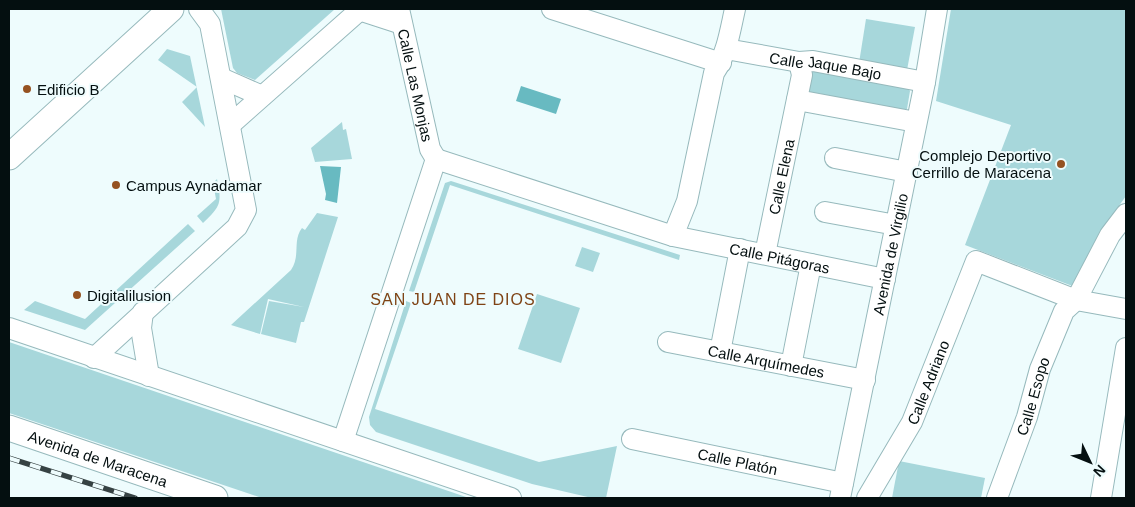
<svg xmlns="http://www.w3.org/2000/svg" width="1135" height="507" font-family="Helvetica,sans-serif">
	<rect width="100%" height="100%" fill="#eefcfd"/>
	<g fill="#a7d7db">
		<path d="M221 9H335L255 80 237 73 233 68Z"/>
		<path d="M951 9H1126V196L1103 228 1075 287 965 245 1011 125 936 101Z"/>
		<path d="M866 19 915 27 907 70 859 63Z"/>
		<path d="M167 49 190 56 205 127 182 102 197 87 158 60Z"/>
		<path d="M809 70 908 88 910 91 907 109 902 111 817 93 816 98 807 93Z"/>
		<path d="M342 122 343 130 346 129 352 159 315 162 311 148Z"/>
		<path d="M217 179C222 203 221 206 203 223L197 216 216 199 213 183Z"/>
		<path d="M451 181 680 255 679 260 450 185 414 292 409 291 445 183Z"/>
		<path d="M317 213 338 217 304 322H301L296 343 261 334 269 301 304 307 268 299 260 334 231 325 291 270C301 255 292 241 302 228L305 230Z"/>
		<path d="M188 224 195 231 85 330 24 310 35 301 85 319Z"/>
		<path d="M582 247 600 253 593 272 575 266Z"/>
		<path d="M537 294 580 308 561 363 518 349Z"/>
		<path d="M406 301 411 303 375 409 539 462 617 446 606 498H592L532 484 376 432 370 425 369 417Z"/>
		<path d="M9 342 469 498H262L9 413Z"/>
		<path d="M899 461 985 478 981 498H892Z"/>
	</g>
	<g fill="#68bac1">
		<path d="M521 86 561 99 556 114 516 101Z"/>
		<path d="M320 166 341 167 337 203 325 200 326 194Z"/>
	</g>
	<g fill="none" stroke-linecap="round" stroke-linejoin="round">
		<g stroke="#96b9bc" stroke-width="22">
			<g id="minor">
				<path id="s1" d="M399 9 430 149 436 159"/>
				<path d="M552 9 721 63"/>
				<path d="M359 10 402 24"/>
				<path id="s2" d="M726 49 799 62 813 61 925 82"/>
				<path d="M221 78 262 96"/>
				<path d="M797 100 916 122"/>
				<path d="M231 124 361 9"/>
				<path d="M835 158 907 172"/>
				<path id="s3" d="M436 159 673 236 885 279"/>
				<path d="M825 212 896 225"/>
				<path d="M673 236 687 201 714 73C727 54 730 31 735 9"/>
				<path id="s4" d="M765 254 802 75 799 62"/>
				<path d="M143 312 141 328 149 376"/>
				<path d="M9 328 511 498"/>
				<path id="s5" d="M668 342 865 380"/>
				<path d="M720 352 740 249"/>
				<path d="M94 358 237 227 246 210 210 24 199 9"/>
				<path d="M791 366 811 264"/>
				<path id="s6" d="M632 439 843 483"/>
				<path d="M343 441 436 159"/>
				<path id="s7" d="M840 498 925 82 937 9"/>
				<path id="s8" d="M867 498 912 422 976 261 1076 300 1126 309"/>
				<path id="s9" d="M997 498 1027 417 1040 369 1064 311 1076 300 1110 235 1126 214"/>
				<path d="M1101 498 1126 348"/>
			</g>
		</g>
		<g stroke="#96b9bc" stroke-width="27">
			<g id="major">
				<path d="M9 157 171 9"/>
				<path id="s10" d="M9 428 215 498"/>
			</g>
		</g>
		<use href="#minor" stroke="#fff" stroke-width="20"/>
		<use href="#major" stroke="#fff" stroke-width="25"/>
		<g stroke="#364243" stroke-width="5.5">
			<path id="rail" d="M9 458 135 498"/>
		</g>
		<use href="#rail" stroke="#eefcfd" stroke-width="4" stroke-dasharray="11" stroke-linecap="butt"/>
	</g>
	<g fill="#955221" stroke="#eefcfd" stroke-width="2">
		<circle cx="27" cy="89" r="5"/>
		<circle cx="1061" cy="164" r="5"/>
		<circle cx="116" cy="185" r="5"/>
		<circle cx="77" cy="295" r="5"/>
	</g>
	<g text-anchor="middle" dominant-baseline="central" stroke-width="4" stroke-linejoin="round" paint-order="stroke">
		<g font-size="15" fill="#040f10" stroke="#eefcfd">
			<text stroke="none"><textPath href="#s2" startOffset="101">Calle Jaque Bajo</textPath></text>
			<text stroke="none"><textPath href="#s1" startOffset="78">Calle Las Monjas</textPath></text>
			<text stroke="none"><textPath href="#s4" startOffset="79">Calle Elena</textPath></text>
			<text stroke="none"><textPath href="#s7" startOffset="249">Avenida de Virgilio</textPath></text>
			<text stroke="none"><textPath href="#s3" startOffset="358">Calle Pitágoras</textPath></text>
			<text stroke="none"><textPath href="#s5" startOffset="100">Calle Arquímedes</textPath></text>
			<text stroke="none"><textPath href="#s8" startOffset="131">Calle Adriano</textPath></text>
			<text stroke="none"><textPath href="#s9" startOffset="108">Calle Esopo</textPath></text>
			<text stroke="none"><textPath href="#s10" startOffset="94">Avenida de Maracena</textPath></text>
			<text stroke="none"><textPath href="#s6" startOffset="108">Calle Platón</textPath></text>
		</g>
		<g font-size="15" fill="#040f10" stroke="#eefcfd" text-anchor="start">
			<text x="37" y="89">Edificio B</text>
			<text x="1051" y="155" text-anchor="end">Complejo Deportivo<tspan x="1051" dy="17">Cerrillo de Maracena</tspan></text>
			<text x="126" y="185">Campus Aynadamar</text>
			<text x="87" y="295">Digitalilusion</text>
		</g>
		<g font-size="16" letter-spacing="1" fill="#7f4315" stroke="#eefcfd">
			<text x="453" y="299">SAN JUAN DE DIOS</text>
		</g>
	</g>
	<rect width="1135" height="507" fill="none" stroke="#040f10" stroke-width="20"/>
	<g transform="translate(1090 462) rotate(133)" stroke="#eefcfd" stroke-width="4" paint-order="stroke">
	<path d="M0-4L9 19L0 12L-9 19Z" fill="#040f10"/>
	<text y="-8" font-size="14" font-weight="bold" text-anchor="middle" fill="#040f10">N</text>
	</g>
</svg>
